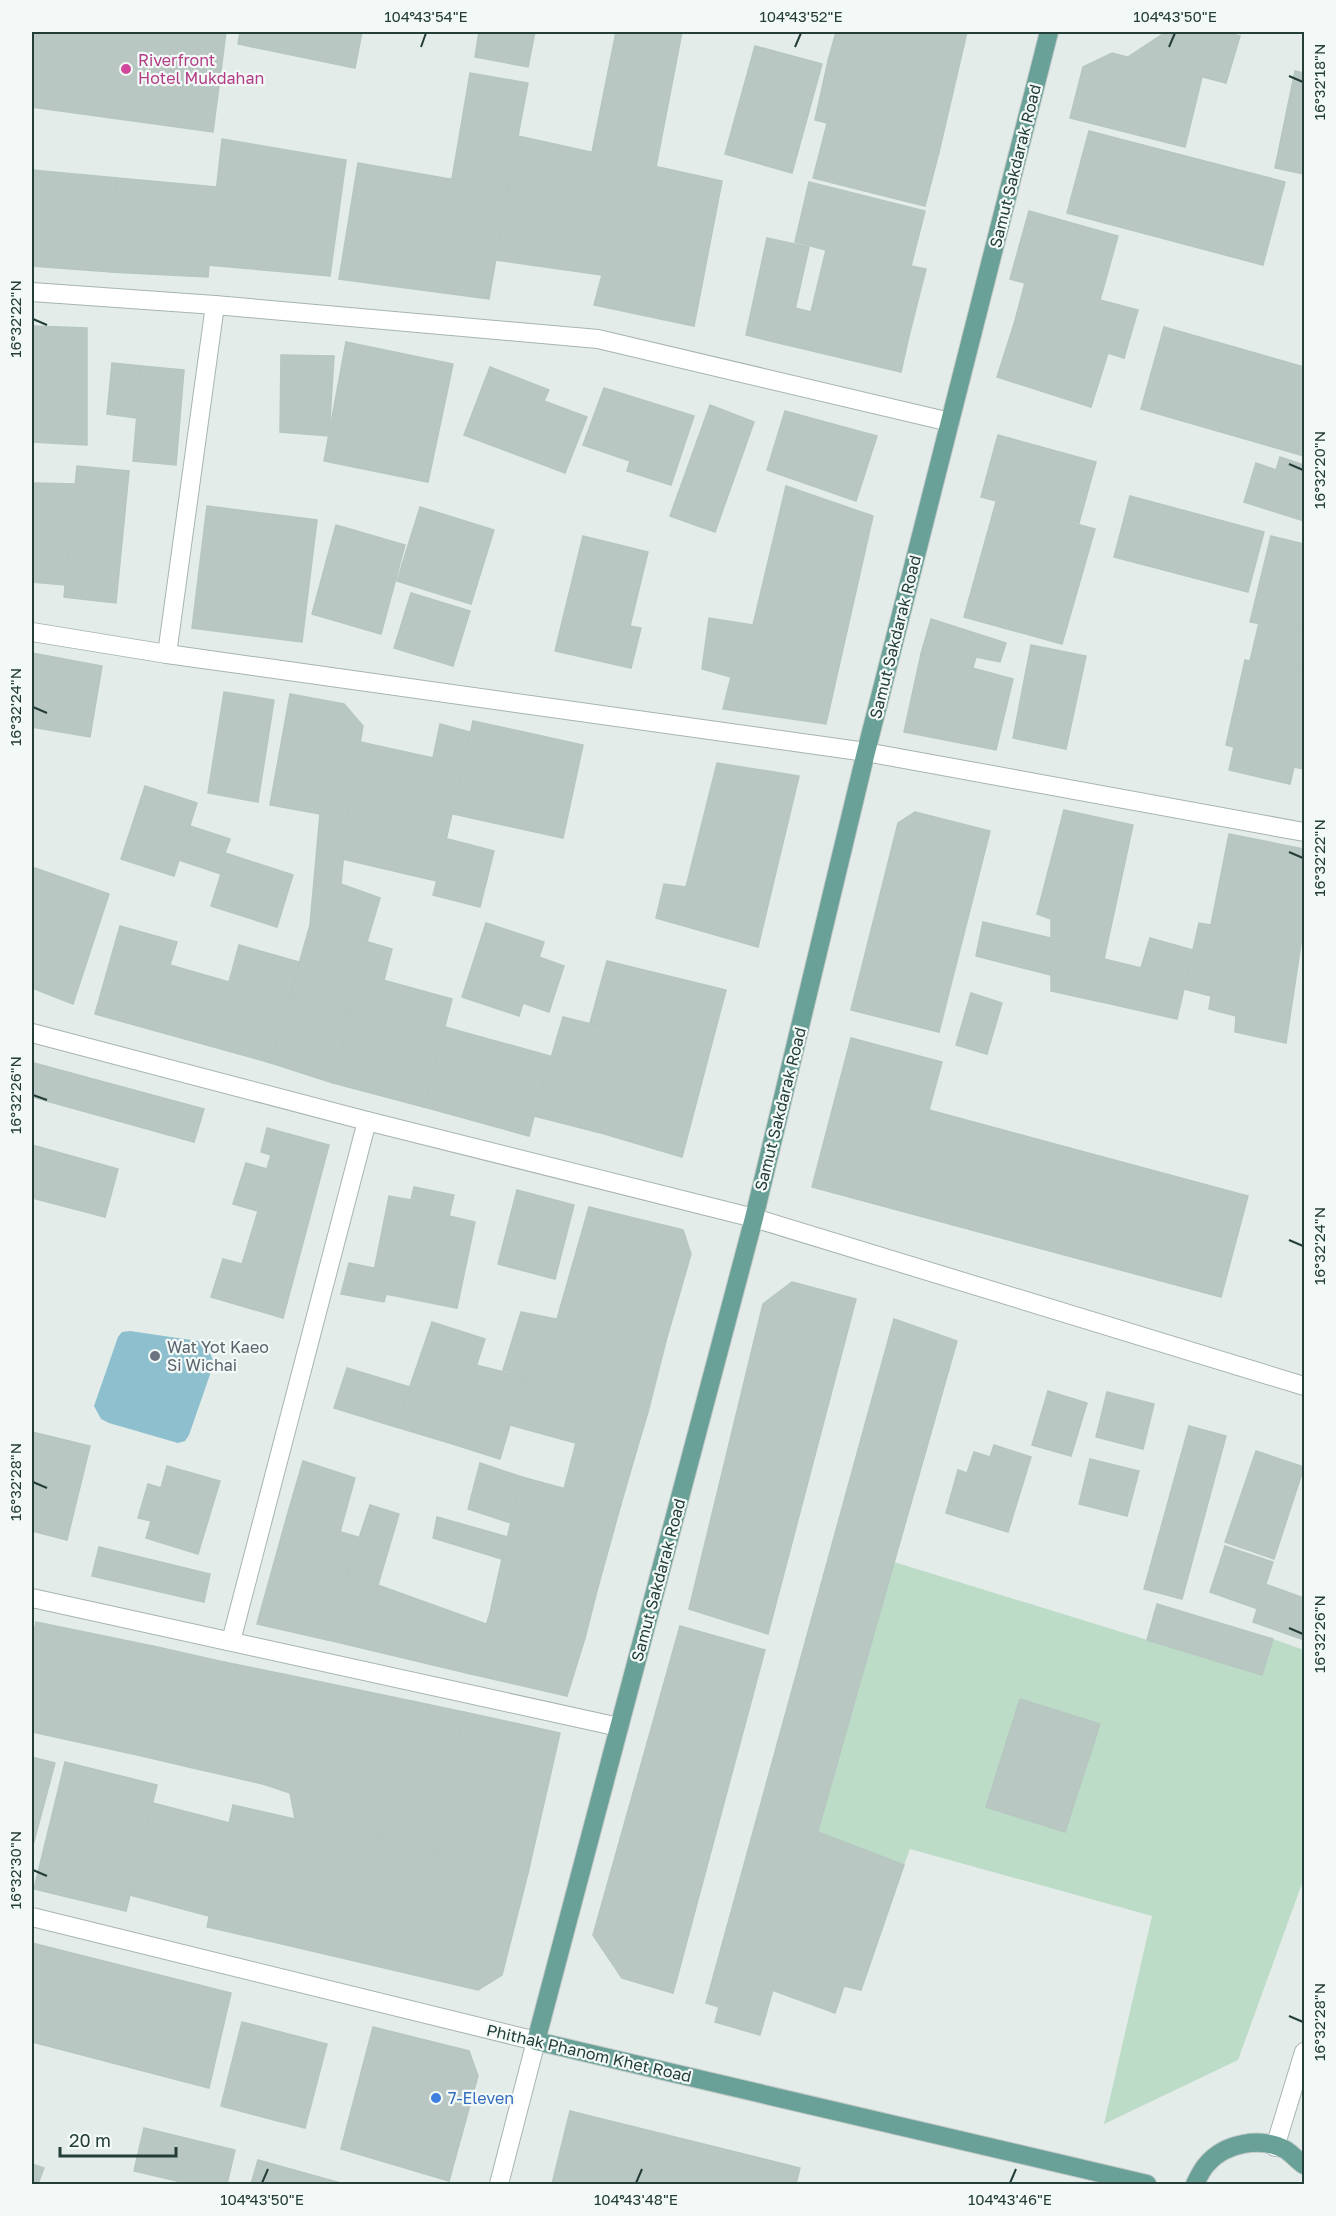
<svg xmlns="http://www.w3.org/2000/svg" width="1336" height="2216" font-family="'Golos Text',sans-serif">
	<rect width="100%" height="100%" fill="#e3ece9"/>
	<path fill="#bddcc8" d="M894 1562 1261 1675 1273 1639 1304 1650V1878L1238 2060 1104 2124 1152 1916 910 1849 904 1865 818 1832Z"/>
	<path fill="#8dbfcf" d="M130 1331 198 1341 209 1350 214 1363 189 1435 185 1441 178 1443 109 1423 101 1419 94 1406 118 1337 122 1332Z"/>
	<g fill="#b8c7c2" stroke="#b6c6c0" stroke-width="1.5">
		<path d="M32 32H226L213 132 32 107Z"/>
		<path d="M240 32H362L355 68 238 44Z"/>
		<path d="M479 32H535L528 67 475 57Z"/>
		<path d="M616 32H682L656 167 592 152Z"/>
		<path d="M836 32H967L953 92 828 61Z"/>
		<path d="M1166 32H1224L1240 36 1226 83 1128 57Z"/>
		<path d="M755 46 822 64 792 173 725 154Z"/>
		<path d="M1112 53 1202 77 1185 147 1070 118 1083 67Z"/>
		<path d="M828 61 953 92 939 152 815 120Z"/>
		<path d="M1295 71 1304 73V174L1275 168Z"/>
		<path d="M470 73 528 83 508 189 452 179Z"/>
		<path d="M827 124 939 152 925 206 813 178Z"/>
		<path d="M1089 131 1285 182 1263 265 1067 213Z"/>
		<path d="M518 136 722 181 694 326 594 305 602 275 496 260Z"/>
		<path d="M222 139 346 160 330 276 208 265Z"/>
		<path d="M358 163 508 189 489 299 339 279Z"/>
		<path d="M32 170 117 178 111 272 32 266Z"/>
		<path d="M117 178 216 187 208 277 111 272Z"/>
		<path d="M809 182 925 211 911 266 926 269 909 336 811 312 826 250 795 242Z"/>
		<path d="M1029 211 1118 236 1100 300 1138 310 1124 358 1014 324 1025 283 1010 279Z"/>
		<path d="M767 238 809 247 787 345 746 335Z"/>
		<path d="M795 308 909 336 901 372 787 345Z"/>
		<path d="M1014 324 1108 353 1091 407 997 377Z"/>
		<path d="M32 326 87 328V445L32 442Z"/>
		<path d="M1164 327 1304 367V456L1141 409Z"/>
		<path d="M346 342 453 364 428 482 324 461Z"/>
		<path d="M281 355 334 356 329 436 280 432Z"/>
		<path d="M112 363 141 366 136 418 107 414Z"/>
		<path d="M141 366 184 370 176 465 133 461Z"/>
		<path d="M490 367 549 390 544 401 587 417 565 473 464 435Z"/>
		<path d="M604 388 694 416 671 485 627 471 630 461 583 445Z"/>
		<path d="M710 405 754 422 715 532 670 516Z"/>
		<path d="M785 411 877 436 856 501 767 470Z"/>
		<path d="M998 435 1096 462 1079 523 981 497Z"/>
		<path d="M1280 457 1304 465V521L1244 502 1256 463 1276 470Z"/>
		<path d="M77 466 129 471 116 603 64 597Z"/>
		<path d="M34 483 75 484 65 585 32 582V490Z"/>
		<path d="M786 486 873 516 826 724 723 709 731 677 702 669 709 618 753 625Z"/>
		<path d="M1130 496 1264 532 1248 592 1114 557Z"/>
		<path d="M996 502 1095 529 1062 644 964 617Z"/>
		<path d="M207 506 317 520 302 642 192 628Z"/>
		<path d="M420 507 494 530 471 604 397 581Z"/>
		<path d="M336 525 405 545 381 634 312 614Z"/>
		<path d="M583 536 648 552 630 626 641 628 631 668 555 651Z"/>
		<path d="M1271 536 1304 544V632L1250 622Z"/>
		<path d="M411 593 470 611 453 666 394 648Z"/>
		<path d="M931 619 1006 643 1000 662 976 657 973 667 921 654Z"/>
		<path d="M1259 623 1304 632V673L1250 661Z"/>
		<path d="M1031 645 1086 656 1066 749 1013 738Z"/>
		<path d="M32 653 102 666 90 737 32 727Z"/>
		<path d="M921 654 1013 679 996 750 904 732Z"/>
		<path d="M1245 660 1304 673V769L1294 767 1290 784 1229 770 1234 747 1226 745Z"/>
		<path d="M224 692 274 700 258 802 208 793Z"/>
		<path d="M290 694 344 704 363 726 347 819 270 805Z"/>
		<path d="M473 721 583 745 563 838 453 814Z"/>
		<path d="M440 724 470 732 437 881 342 859 347 819 360 742 433 758Z"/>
		<path d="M717 763 799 776 758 947 656 918 664 884 686 887Z"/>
		<path d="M145 786 197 803 174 876 121 859Z"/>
		<path d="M1064 810 1133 825 1104 959 1097 1001 1051 991V919L1037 914Z"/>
		<path d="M915 812 990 831 939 1032 851 1010 898 823Z"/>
		<path d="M320 814 347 819 341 884 380 898 367 942 310 925Z"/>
		<path d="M190 826 230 839 225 853 293 875 277 927 211 906 221 874 179 860Z"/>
		<path d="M1229 834 1304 849V924L1286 1043 1235 1032 1236 1016 1209 1009 1211 996 1184 989 1199 923 1211 925Z"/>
		<path d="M448 839 494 851 480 907 433 895Z"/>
		<path d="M32 867 109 894 73 1004 32 988Z"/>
		<path d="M983 922 1051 938V975L976 956Z"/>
		<path d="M486 923 544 942 539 957 564 966 549 1012 523 1003 519 1016 462 997Z"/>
		<path d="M310 925 392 949 384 980 361 974 350 1013 291 992Z"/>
		<path d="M120 926 177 942 170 965 229 982 239 945 299 962 271 1063 95 1014Z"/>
		<path d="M1150 938 1193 950 1177 1019 1097 1001 1104 959 1141 968Z"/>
		<path d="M607 961 726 990 682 1157 601 1133 624 1032 590 1023Z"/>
		<path d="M361 974 452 999 424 1107 333 1083Z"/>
		<path d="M291 992 350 1013 333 1083 271 1063Z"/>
		<path d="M971 993 1002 1003 987 1054 956 1045Z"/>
		<path d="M563 1017 624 1032 601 1133 534 1116Z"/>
		<path d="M445 1027 550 1056 529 1136 424 1107Z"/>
		<path d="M851 1038 942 1062 929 1110 1248 1196 1221 1297 812 1187Z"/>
		<path d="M34 1063 204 1109 194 1142 32 1097V1073Z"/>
		<path d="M267 1128 329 1145 283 1318 211 1297 223 1259 242 1264 258 1211 233 1204 246 1163 267 1169 271 1155 261 1152Z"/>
		<path d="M32 1145 118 1169 105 1217 32 1198Z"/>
		<path d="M414 1187 454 1195 449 1216 475 1222 457 1308 370 1291 389 1196 411 1200Z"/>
		<path d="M517 1190 574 1205 555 1279 498 1264Z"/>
		<path d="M589 1207 683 1230 691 1254 666 1341 557 1319Z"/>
		<path d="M349 1263 374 1268 370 1291 386 1294 384 1302 341 1294Z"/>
		<path d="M792 1282 856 1299 768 1634 689 1609 763 1304Z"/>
		<path d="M521 1312 666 1341 648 1412 503 1370Z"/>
		<path d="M894 1319 957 1341 764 2021 706 2003Z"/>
		<path d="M432 1322 485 1339 477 1364 468 1363 443 1441 396 1427Z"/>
		<path d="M468 1363 524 1377 510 1425 453 1407Z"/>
		<path d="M347 1368 410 1387 396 1427 334 1408Z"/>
		<path d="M524 1377 648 1412 634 1459 510 1425Z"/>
		<path d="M1048 1391 1087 1403 1071 1456 1032 1445Z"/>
		<path d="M1107 1392 1154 1404 1143 1449 1096 1437Z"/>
		<path d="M453 1407 510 1425 500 1459 443 1441Z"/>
		<path d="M1189 1426 1226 1436 1182 1599 1144 1589Z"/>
		<path d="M32 1432 90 1446 67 1540 32 1531Z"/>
		<path d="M576 1443 634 1459 621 1504 564 1489Z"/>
		<path d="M994 1445 1031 1457 1008 1532 946 1513 958 1470 967 1473 974 1452 990 1457Z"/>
		<path d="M1256 1451 1304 1467 1274 1559 1225 1542Z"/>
		<path d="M1090 1459 1139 1471 1127 1516 1079 1504Z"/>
		<path d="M303 1461 355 1478 340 1532 287 1516Z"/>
		<path d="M480 1463 522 1477 511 1523 468 1509Z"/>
		<path d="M167 1466 220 1481 198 1554 146 1538 151 1521 138 1518 148 1484 161 1488Z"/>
		<path d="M522 1477 621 1504 598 1587 502 1559Z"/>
		<path d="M370 1505 399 1514 378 1585 347 1574Z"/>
		<path d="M287 1516 358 1537 328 1640 257 1624Z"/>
		<path d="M437 1517 508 1537 502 1559 433 1538Z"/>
		<path d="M1225 1546 1273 1562 1258 1609 1210 1592Z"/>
		<path d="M99 1547 210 1574 204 1602 92 1576Z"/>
		<path d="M502 1559 598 1587 585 1638 490 1613Z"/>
		<path d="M347 1574 486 1624 471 1674 328 1640Z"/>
		<path d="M1265 1584 1304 1598V1640L1253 1622Z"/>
		<path d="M1157 1604 1273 1639 1262 1675 1147 1640Z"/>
		<path d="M490 1613 585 1638 567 1696 471 1674Z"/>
		<path d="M36 1622 153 1646 133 1754 32 1732V1641Z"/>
		<path d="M680 1626 765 1650 673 1993 622 1978 593 1935Z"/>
		<path d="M153 1646 224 1662 206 1771 133 1754Z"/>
		<path d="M224 1662 283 1674 263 1784 206 1771Z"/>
		<path d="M283 1674 412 1701 382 1840 295 1819 290 1793 263 1784Z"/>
		<path d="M1020 1699 1100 1724 1065 1832 986 1807Z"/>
		<path d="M412 1701 464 1712 435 1853 382 1840Z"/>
		<path d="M464 1712 560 1733 528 1873 435 1853Z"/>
		<path d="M32 1757 55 1763 32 1849Z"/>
		<path d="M65 1762 157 1785 126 1911 34 1889Z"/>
		<path d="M153 1803 230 1823 209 1916 130 1895Z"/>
		<path d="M233 1805 295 1819 269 1941 207 1927Z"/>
		<path d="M295 1819 435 1853 528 1873 502 1975 478 1990 269 1941Z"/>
		<path d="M818 1832 904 1865 861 1990 844 1986 835 2013 772 1990Z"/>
		<path d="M32 1943 231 1993 209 2088 32 2042Z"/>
		<path d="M719 2007 764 2021 760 2035 715 2022Z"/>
		<path d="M242 2022 327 2044 305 2128 221 2106Z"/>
		<path d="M373 2027 469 2051 478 2076 449 2181 341 2149Z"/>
		<path d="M570 2111 800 2168 796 2184H552Z"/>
		<path d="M144 2128 235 2150 227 2184H190L134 2171Z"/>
		<path d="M258 2160 344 2184H251Z"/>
		<path d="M32 2164 44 2168 38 2184H32Z"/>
	</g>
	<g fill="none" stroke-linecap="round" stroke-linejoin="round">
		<g stroke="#a6b4b0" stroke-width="20">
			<g id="minor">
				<path d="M32 292 215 305 598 339 950 422"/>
				<path d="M32 632 167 654 866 752 1304 832"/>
				<path d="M167 654 215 305"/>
				<path d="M32 1033 367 1121 754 1218 1304 1386"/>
				<path d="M32 1598 619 1727"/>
				<path d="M231 1641 367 1121"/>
				<path d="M32 1917 536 2041 499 2184"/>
				<path d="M1275 2147 1304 2052"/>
			</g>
		</g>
		<g stroke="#c1c9c7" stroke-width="20">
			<g id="major">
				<path d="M1049 32 866 752 754 1218 536 2041 1147 2184"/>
				<path d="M1195 2184C1198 2178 1202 2169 1207 2164 1225 2143 1261 2136 1286 2150 1292 2154 1298 2161 1304 2165"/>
			</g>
		</g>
		<use href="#minor" stroke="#fff" stroke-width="18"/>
		<use href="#major" stroke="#69a097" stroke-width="18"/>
	</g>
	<path fill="none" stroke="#233d38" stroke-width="2" d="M421 47 426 33M795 47 801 33M1169 47 1175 33M1289 76 1303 82M33 319 47 325M1289 464 1303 470M33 707 47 713M1289 852 1303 858M33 1095 47 1100M1289 1240 1303 1246M33 1482 47 1488M1289 1628 1303 1634M33 1870 47 1876M1289 2016 1303 2022M262 2183 268 2169M636 2183 642 2169M1010 2183 1016 2169"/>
	<circle fill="#d1479c" stroke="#f3f9f7" stroke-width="2" cx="126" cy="69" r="6"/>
	<circle fill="#6b7280" stroke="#f3f9f7" stroke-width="2" cx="155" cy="1356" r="6"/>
	<circle fill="#3f7fe0" stroke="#f3f9f7" stroke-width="2" cx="436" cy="2098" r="6"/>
	<g text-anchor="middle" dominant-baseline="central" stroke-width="4.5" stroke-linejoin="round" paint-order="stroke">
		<g font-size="16" fill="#b23c85" stroke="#f3f9f7" text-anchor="start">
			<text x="138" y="60">Riverfront<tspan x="138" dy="18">Hotel Mukdahan</tspan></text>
		</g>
		<g font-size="16" fill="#233d38" stroke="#f3f9f7">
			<text transform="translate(1015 166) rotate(-76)">Samut Sakdarak Road</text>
			<text transform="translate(895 637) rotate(-76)">Samut Sakdarak Road</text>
			<text transform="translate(780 1109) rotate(-76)">Samut Sakdarak Road</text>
			<text transform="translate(658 1580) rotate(-75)">Samut Sakdarak Road</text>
			<text transform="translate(589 2053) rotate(13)">Phithak Phanom Khet Road</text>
		</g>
		<g font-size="16" fill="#5b616d" stroke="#f3f9f7" text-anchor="start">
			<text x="167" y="1347">Wat Yot Kaeo<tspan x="167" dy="18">Si Wichai</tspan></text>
		</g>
		<g font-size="16" fill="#366cbe" stroke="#f3f9f7" text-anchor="start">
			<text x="448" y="2098">7-Eleven</text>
		</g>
	</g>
	<rect width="1336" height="2216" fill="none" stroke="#f3f9f7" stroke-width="66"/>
	<path d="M60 2147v9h116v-9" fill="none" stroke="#233d38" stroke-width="3"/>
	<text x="69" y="2147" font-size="18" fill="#233d38" stroke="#f3f9f7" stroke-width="4.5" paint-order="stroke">20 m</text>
	<rect x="33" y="33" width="1270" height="2150" fill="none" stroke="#233d38" stroke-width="2"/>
	<g font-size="15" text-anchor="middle" fill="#233d38">
		<text x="426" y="22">104°43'54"E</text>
		<text x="801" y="22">104°43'52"E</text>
		<text x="1175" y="22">104°43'50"E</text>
		<text transform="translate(1320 82) rotate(-90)" y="5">16°32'18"N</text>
		<text transform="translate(16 319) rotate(-90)" y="5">16°32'22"N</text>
		<text transform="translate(1320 470) rotate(-90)" y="5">16°32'20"N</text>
		<text transform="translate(16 707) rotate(-90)" y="5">16°32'24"N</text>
		<text transform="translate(1320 858) rotate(-90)" y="5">16°32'22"N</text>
		<text transform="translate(16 1095) rotate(-90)" y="5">16°32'26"N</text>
		<text transform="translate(1320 1246) rotate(-90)" y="5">16°32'24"N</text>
		<text transform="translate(16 1482) rotate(-90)" y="5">16°32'28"N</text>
		<text transform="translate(1320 1634) rotate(-90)" y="5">16°32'26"N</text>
		<text transform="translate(16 1870) rotate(-90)" y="5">16°32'30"N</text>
		<text transform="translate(1320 2022) rotate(-90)" y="5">16°32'28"N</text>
		<text x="262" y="2205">104°43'50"E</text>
		<text x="636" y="2205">104°43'48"E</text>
		<text x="1010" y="2205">104°43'46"E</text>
	</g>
</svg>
